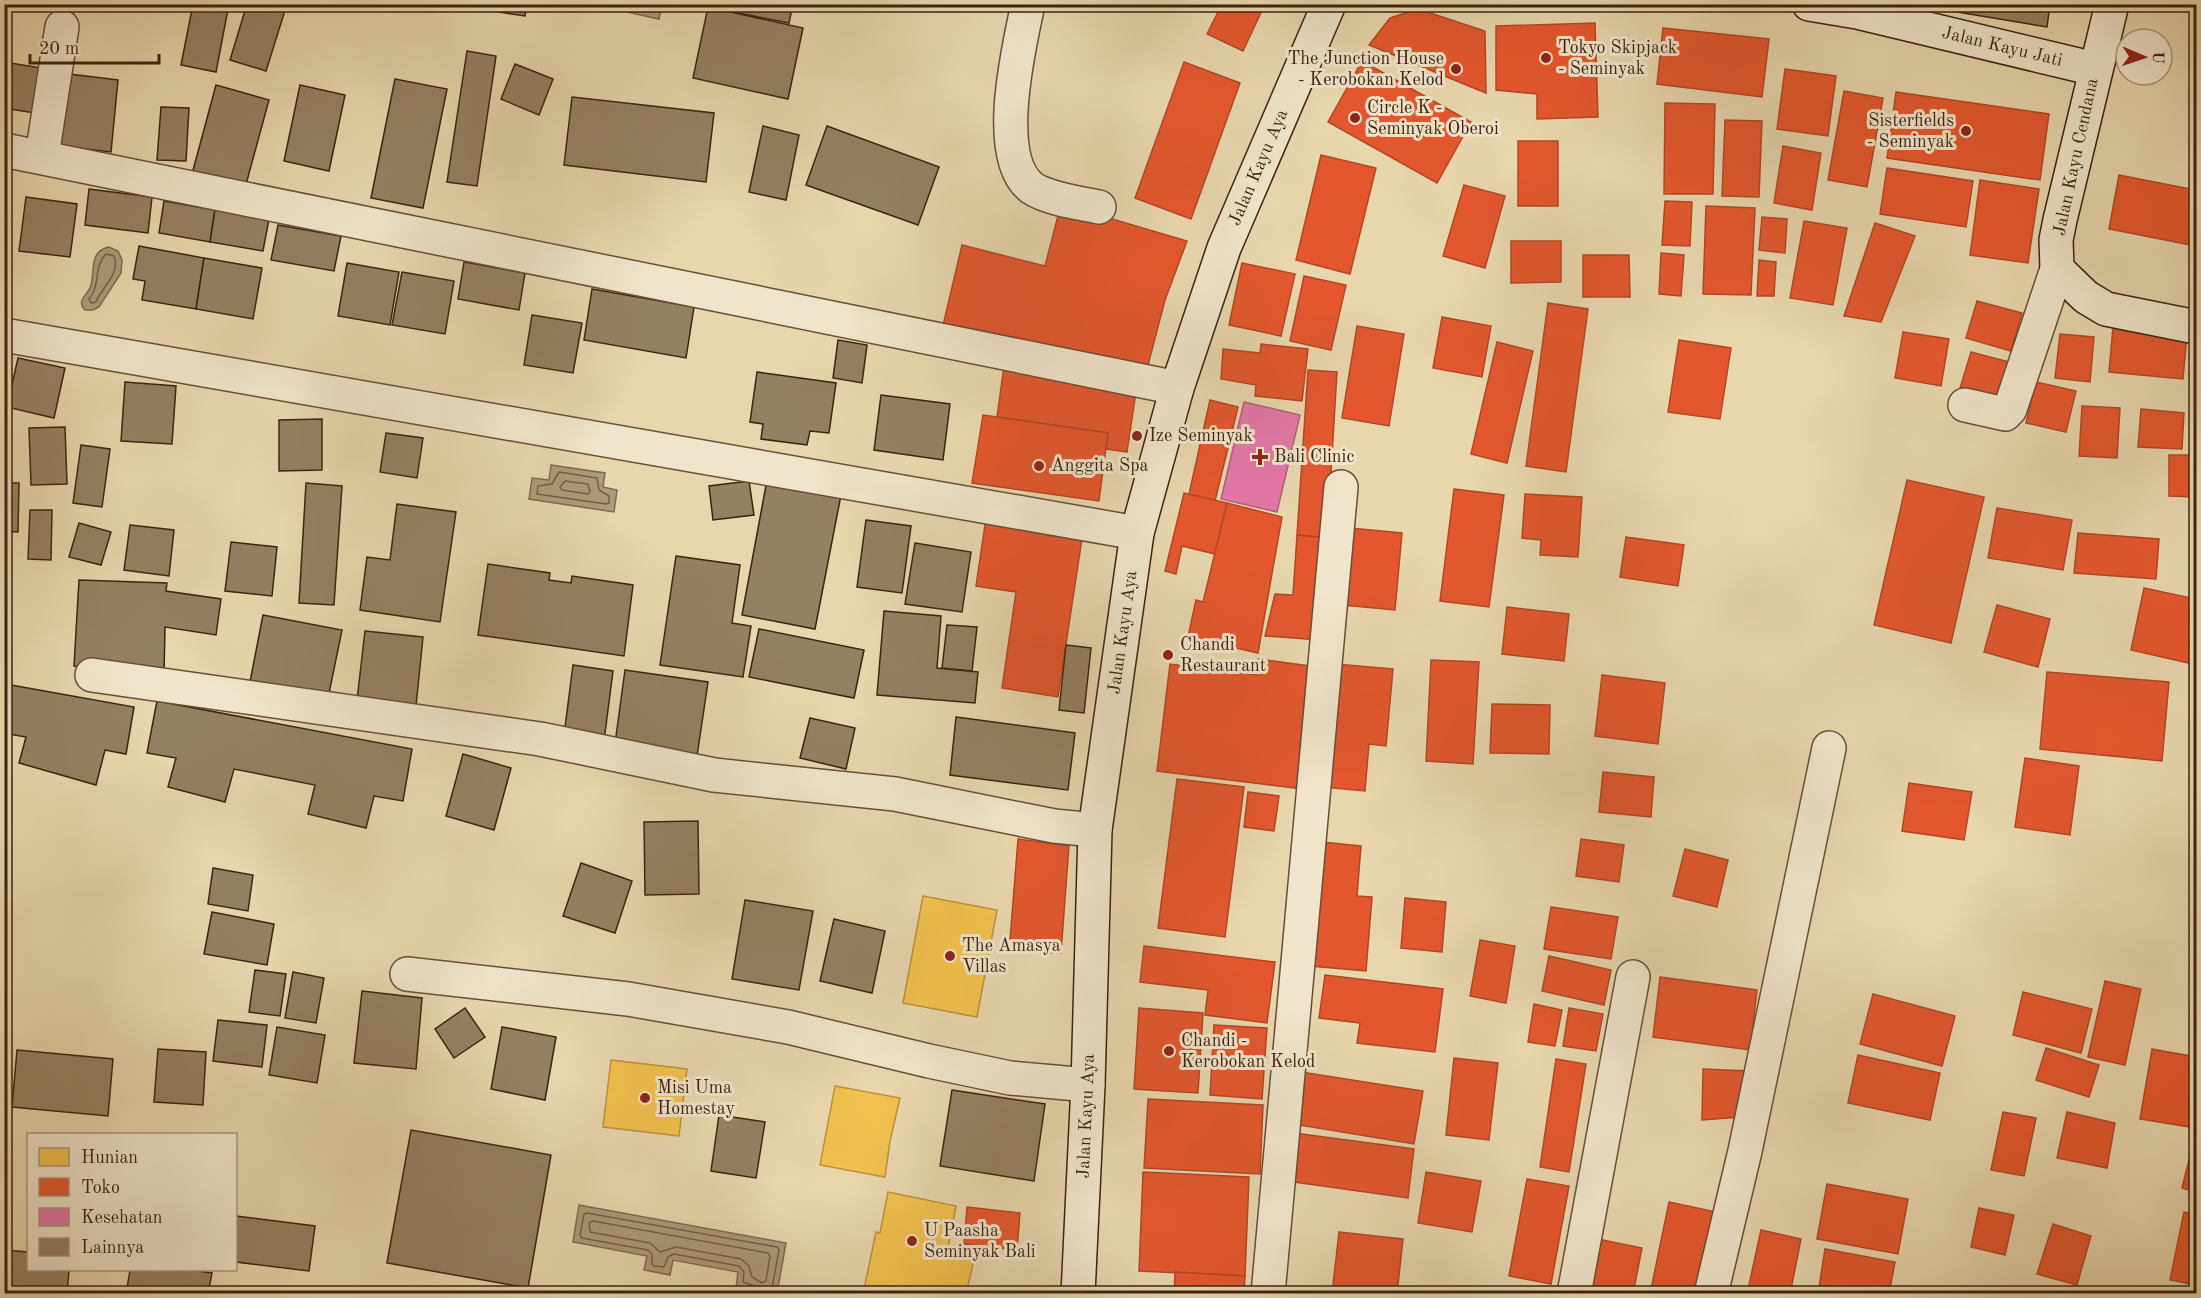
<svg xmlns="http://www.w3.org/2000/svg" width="2201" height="1298" font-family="'Old Standard TT',serif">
	<rect width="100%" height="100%" fill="#e8d6ad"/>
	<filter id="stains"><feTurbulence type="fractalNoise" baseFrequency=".00333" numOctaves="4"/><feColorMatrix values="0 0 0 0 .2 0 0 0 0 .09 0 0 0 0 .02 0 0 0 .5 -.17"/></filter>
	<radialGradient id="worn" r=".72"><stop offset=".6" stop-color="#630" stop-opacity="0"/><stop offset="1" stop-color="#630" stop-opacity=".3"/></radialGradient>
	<g fill="#ae9978" stroke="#81694f" stroke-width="1.5">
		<path d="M629 4 662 5 659 19 627 12Z"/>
		<path d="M109 247 118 251 122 260 121 273 99 307 93 310H85C75 300 89 295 91 285 95 270 89 251 109 247Z"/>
		<path d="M551 465 605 473 603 487 617 490 614 512 529 499 532 478 549 480Z"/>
		<path d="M579 1205 786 1243 777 1293H766L736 1288 738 1272 673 1260 670 1275 644 1270 647 1256 573 1242Z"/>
	</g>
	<g fill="#f2c14e" stroke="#bc913c" stroke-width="1.5">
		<path d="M923 896 997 910 977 1017 903 1003Z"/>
		<path d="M611 1060 687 1069 679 1136 603 1127Z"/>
		<path d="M835 1086 900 1098 890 1141 885 1177 820 1165Z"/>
		<path d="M888 1192 956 1206 948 1248 975 1255 966 1294H863L876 1232 880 1233Z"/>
	</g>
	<g fill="#e4572e" stroke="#b24725" stroke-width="1.5">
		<path d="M1222 4H1265L1243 51 1207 34Z"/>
		<path d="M1418 9 1485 31 1486 93 1369 45 1390 18Z"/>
		<path d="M1595 23 1598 117 1537 119V94L1496 90V26Z"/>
		<path d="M1663 28 1769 39 1762 97 1657 84Z"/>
		<path d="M1362 61 1471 122 1437 183 1328 122Z"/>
		<path d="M1184 62 1240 83 1191 219 1135 198Z"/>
		<path d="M1785 69 1836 76 1828 136 1777 129Z"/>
		<path d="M1844 91 1883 98 1867 187 1828 180Z"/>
		<path d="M1896 92 2049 114 2040 180 1887 158Z"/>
		<path d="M1665 103 1715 104 1713 194H1664Z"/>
		<path d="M1725 120 1762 121 1759 197 1722 196Z"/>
		<rect x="1518" y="141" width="40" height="65"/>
		<path d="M1783 146 1821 153 1812 210 1774 203Z"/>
		<path d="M1321 155 1376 168 1350 274 1296 260Z"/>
		<path d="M1887 168 1973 181 1966 227 1880 214Z"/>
		<path d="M2119 175 2196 190V246L2109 229Z"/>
		<path d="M1980 180 2039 189 2028 263 1970 255Z"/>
		<path d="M1464 185 1505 196 1485 268 1443 256Z"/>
		<path d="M1665 201 1692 202 1690 246 1662 245Z"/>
		<path d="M1061 204 1187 241 1165 300 1147 369 941 334 962 245 1045 266Z"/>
		<path d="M1706 206 1755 208 1751 295 1703 294Z"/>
		<path d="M1762 217 1787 219 1785 253 1759 250Z"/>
		<path d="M1804 221 1847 228 1833 305 1790 298Z"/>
		<path d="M1875 223 1915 236 1881 322 1844 316Z"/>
		<path d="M1511 241H1561V282L1511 283Z"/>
		<path d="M1661 253 1684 255 1681 296 1659 294Z"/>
		<path d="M1583 255H1629L1630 297H1583Z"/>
		<path d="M1759 260 1776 262 1774 296H1757Z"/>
		<path d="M1242 263 1295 274 1281 336 1229 325Z"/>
		<path d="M1304 276 1346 285 1331 350 1290 341Z"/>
		<path d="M1977 301 2022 313 2011 351 1966 338Z"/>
		<path d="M1548 303 1588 309 1566 472 1526 466Z"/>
		<path d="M1442 317 1491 326 1482 377 1433 368Z"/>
		<path d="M1357 326 1404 334 1389 426 1342 418Z"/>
		<path d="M2113 327 2187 334 2183 379 2109 372Z"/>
		<path d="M1903 332 1949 339 1941 386 1895 378Z"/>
		<path d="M2060 334 2094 337 2090 382 2055 378Z"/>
		<path d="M1679 340 1731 348 1720 419 1668 412Z"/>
		<path d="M1497 342 1533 351 1507 463 1471 454Z"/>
		<path d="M1261 344 1308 349 1302 401 1255 396 1256 385 1221 379 1223 349 1260 353Z"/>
		<path d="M1971 352 2013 363 2001 407 1958 395Z"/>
		<path d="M1004 366 1137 385 1127 452 1106 449 1108 433 997 417Z"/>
		<path d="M1308 370 1337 372 1327 538 1297 535Z"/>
		<path d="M2193 372H2196V437H2190Z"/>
		<path d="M2036 382 2076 391 2066 432 2026 423Z"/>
		<path d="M1210 400 1238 407 1215 501 1189 494Z"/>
		<path d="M2082 406 2120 408 2117 458 2079 456Z"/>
		<path d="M2141 409 2184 413 2182 449 2138 447Z"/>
		<path d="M983 415 1108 433 1099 501 972 483Z"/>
		<path d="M2169 455H2196V497L2169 496Z"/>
		<path d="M1907 480 1984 497 1951 643 1874 625Z"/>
		<path d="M1454 489 1504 495 1489 607 1440 601Z"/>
		<path d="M1184 493 1227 503 1215 554 1182 546 1176 574 1165 571Z"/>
		<path d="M1525 494 1582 497 1578 557 1540 555 1541 540 1522 538Z"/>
		<path d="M1227 503 1282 517 1258 653 1188 637 1196 600 1203 602Z"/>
		<path d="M1997 508 2072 520 2063 570 1988 558Z"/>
		<path d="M986 518 1083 532 1058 697 1002 688 1016 592 976 586Z"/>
		<path d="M1350 528 1402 533 1395 610 1343 605Z"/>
		<path d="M2078 533 2159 539 2156 579 2074 573Z"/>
		<path d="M1297 535 1327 538 1319 640 1265 636 1275 594 1293 595Z"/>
		<path d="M1626 537 1684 545 1678 586 1620 577Z"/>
		<path d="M2144 588 2196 599V649L2193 664 2131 650Z"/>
		<path d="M1997 605 2050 619 2038 667 1984 652Z"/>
		<path d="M1507 607 1569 614 1564 661 1502 654Z"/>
		<path d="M1258 659 1317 667 1302 789 1157 771 1170 664 1256 675Z"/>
		<path d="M1431 660 1479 662 1473 764 1426 761Z"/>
		<path d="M1335 664 1393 669 1386 746 1369 744 1365 791 1324 787Z"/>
		<path d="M2047 672 2169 682 2162 761 2040 749Z"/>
		<path d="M1602 675 1665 683 1658 744 1595 736Z"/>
		<path d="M1492 704 1550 705 1549 754 1490 753Z"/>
		<path d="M2025 758 2079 766 2070 835 2015 827Z"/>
		<path d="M1603 772 1654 777 1651 817 1599 812Z"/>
		<path d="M1177 779 1244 787 1225 937 1158 928Z"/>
		<path d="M1909 783 1972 792 1964 840 1902 831Z"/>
		<path d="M1248 792 1279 796 1274 831 1244 827Z"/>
		<path d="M1018 839 1069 846 1061 953 1009 952Z"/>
		<path d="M1581 839 1624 845 1619 882 1576 876Z"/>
		<path d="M1322 842 1361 846 1357 896 1372 897 1366 971 1310 966Z"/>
		<path d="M1685 849 1728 860 1717 907 1673 896Z"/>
		<path d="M1405 898 1446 902 1442 952 1401 948Z"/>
		<path d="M1551 907 1618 917 1611 959 1544 949Z"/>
		<path d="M1480 940 1515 946 1506 1003 1470 996Z"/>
		<path d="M1144 946 1275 962 1267 1023 1205 1015 1208 990 1140 982Z"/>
		<path d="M1549 956 1611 970 1604 1005 1542 991Z"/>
		<path d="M1325 975 1443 989 1435 1052 1357 1043 1360 1023 1319 1018Z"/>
		<path d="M1660 977 1757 990 1750 1050 1653 1037Z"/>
		<path d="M2105 981 2141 989 2125 1065 2088 1057Z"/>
		<path d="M2023 992 2092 1009 2081 1053 2013 1035Z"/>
		<path d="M1873 994 1955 1016 1942 1066 1860 1044Z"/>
		<path d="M1534 1004 1562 1010 1555 1046 1528 1042Z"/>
		<path d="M1139 1008 1203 1013 1198 1093 1134 1089Z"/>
		<path d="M1569 1008 1603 1014 1596 1051 1563 1046Z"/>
		<path d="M1214 1025 1267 1028 1262 1099 1210 1095Z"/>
		<path d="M2046 1048 2099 1065 2089 1097 2036 1080Z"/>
		<path d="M2152 1049 2196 1057V1128L2140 1119Z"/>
		<path d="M1858 1055 1940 1073 1930 1120 1848 1103Z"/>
		<path d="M1454 1058 1498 1063 1489 1140 1446 1135Z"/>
		<path d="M1556 1059 1586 1064 1569 1172 1540 1167Z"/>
		<path d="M1703 1069 1749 1071 1741 1117 1702 1120Z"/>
		<path d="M1301 1072 1423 1091 1414 1144 1293 1124Z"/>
		<path d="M1148 1099 1263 1105 1260 1174 1144 1168Z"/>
		<path d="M2003 1112 2036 1118 2024 1176 1991 1170Z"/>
		<path d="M2067 1112 2115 1123 2107 1168 2057 1158Z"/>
		<path d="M1294 1133 1414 1149 1408 1198 1287 1181Z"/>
		<path d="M2194 1140H2196V1192L2182 1188Z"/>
		<path d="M1143 1172 1249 1177 1245 1276 1139 1271Z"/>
		<path d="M1426 1172 1481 1181 1472 1232 1418 1223Z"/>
		<path d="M1527 1179 1569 1186 1551 1284 1509 1276Z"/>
		<path d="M1827 1184 1908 1199 1898 1254 1817 1239Z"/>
		<path d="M1669 1202 1716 1212 1699 1294H1650Z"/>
		<path d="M967 1207 1020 1213 1017 1250 964 1244Z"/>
		<path d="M1979 1208 2014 1215 2005 1255 1971 1247Z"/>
		<path d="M2184 1212 2196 1215V1285L2170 1280Z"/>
		<path d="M2053 1224 2091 1236 2077 1285 2037 1274Z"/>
		<path d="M1761 1230 1801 1239 1790 1294H1747Z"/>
		<path d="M1339 1232 1403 1239 1397 1294H1332Z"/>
		<path d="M1593 1238 1642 1248 1633 1294 1583 1292Z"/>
		<path d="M1825 1249 1895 1262 1889 1294H1818Z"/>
		<path d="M1175 1272 1245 1276 1244 1294H1174Z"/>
		<path d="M1986 1289 2021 1294H1986Z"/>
	</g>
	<path fill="#e377a8" stroke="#b15e7b" stroke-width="1.5" d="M1244 402 1300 415 1277 512 1221 499Z"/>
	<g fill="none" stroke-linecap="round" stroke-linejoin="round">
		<g stroke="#765e44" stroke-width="1.5">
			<path d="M106 254 114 256C121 274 101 288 96 302L91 303 89 299C101 285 93 267 106 254Z"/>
			<path d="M559 472 597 478 599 490 609 496V503L606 504 537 494 538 486 552 484Z"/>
			<path d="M565 481 588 484 590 492 588 494 562 490 560 487Z"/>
			<path d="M593 1221 768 1253 770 1256 766 1281 762 1283 752 1277 749 1266 741 1259 676 1247 660 1252 650 1243 590 1232 589 1223Z"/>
			<path d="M757 1294 755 1286 743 1282 744 1272 739 1266 674 1254 668 1257 664 1267 654 1266 652 1264V1254L648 1250 582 1238 580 1235 584 1214 587 1213 777 1247 779 1250 771 1294"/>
		</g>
	</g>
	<g fill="#968062" stroke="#3d2211" stroke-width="1.5">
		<path d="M193 4H229L216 72 181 65Z"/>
		<path d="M247 4H287L266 71 230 60Z"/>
		<path d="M446 4H527L525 16Z"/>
		<path d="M707 4H793L789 23 707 7Z"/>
		<path d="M1909 4H2050L2047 27Z"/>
		<path d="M708 7 803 28 788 99 693 78Z"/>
		<path d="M467 51 496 56 477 186 447 182Z"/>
		<path d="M4 62 48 69 41 114 4 108Z"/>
		<path d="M515 64 553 79 539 115 501 99Z"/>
		<path d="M61 73 118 80 111 152 52 145Z"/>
		<path d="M395 79 447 89 423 208 371 198Z"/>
		<path d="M216 85 269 100 245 188 192 174Z"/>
		<path d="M300 85 345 95 329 171 284 161Z"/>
		<path d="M572 97 714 113 706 182 564 165Z"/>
		<path d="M161 107 189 108 186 161 157 160Z"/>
		<path d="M763 126 799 135 786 200 749 192Z"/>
		<path d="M827 126 939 167 918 225 806 185Z"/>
		<path d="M4 185 8 186 4 209Z"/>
		<path d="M89 189 152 197 148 233 85 225Z"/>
		<path d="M26 197 77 204 70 257 19 251Z"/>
		<path d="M164 201 215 210 210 242 159 233Z"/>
		<path d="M215 210 269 219 263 251 210 242Z"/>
		<path d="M278 225 341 236 334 271 271 260Z"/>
		<path d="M139 246 204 258 196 309 142 300 145 281 133 279Z"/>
		<path d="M204 258 262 268 253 319 196 309Z"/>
		<path d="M464 262 525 273 519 310 458 299Z"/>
		<path d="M347 263 399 272 390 325 338 316Z"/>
		<path d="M402 272 454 281 445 334 392 325Z"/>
		<path d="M592 289 694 307 686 358 584 340Z"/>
		<path d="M532 315 582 323 573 373 524 365Z"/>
		<path d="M838 340 867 345 862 383 833 378Z"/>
		<path d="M18 358 65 368 54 418 7 407Z"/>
		<path d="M757 372 836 383 829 433 810 431 807 445 761 439 763 424 750 422Z"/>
		<path d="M125 382 176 386 172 444 121 441Z"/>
		<path d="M881 395 950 404 943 460 874 450Z"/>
		<path d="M322 419V470L279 471V420Z"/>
		<path d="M65 427 67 484 31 485 29 428Z"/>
		<path d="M386 433 423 438 417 478 380 472Z"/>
		<path d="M81 445 110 449 102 507 73 503Z"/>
		<path d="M767 480 841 495 815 629 742 615Z"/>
		<path d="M749 481 754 515 713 520 709 486Z"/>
		<path d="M4 483H19L18 532 4 531Z"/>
		<path d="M306 483 342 486 334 605 299 603Z"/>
		<path d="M397 504 456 512 440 622 360 610 367 557 390 560Z"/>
		<path d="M30 510H52L51 560 28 559Z"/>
		<path d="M866 520 911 526 902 593 857 587Z"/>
		<path d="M79 523 111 532 101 565 69 557Z"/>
		<path d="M130 525 174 530 169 576 124 570Z"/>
		<path d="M231 542 277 547 272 596 225 591Z"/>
		<path d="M915 543 971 552 962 612 905 604Z"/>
		<path d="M676 556 740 565 732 623 751 626 743 677 660 665Z"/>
		<path d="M488 564 550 573 549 580 571 583 572 576 633 585 624 656 478 635Z"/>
		<path d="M79 580 167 583 166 591 221 599 216 635 165 627 164 674 74 666Z"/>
		<path d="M884 611 941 616 937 668 978 672 975 703 877 695Z"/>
		<path d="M263 615 342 630 327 703 249 687Z"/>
		<path d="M947 625 977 627 972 671 942 668Z"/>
		<path d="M759 629 864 650 854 698 749 677Z"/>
		<path d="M365 631 423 637 416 706 357 700Z"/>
		<path d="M1066 645 1091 648 1084 713 1059 710Z"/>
		<path d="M573 665 613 671 604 741 564 735Z"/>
		<path d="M625 670 708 682 696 763 614 751Z"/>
		<path d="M11 685 134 707 126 754 105 750 96 785 19 763 26 737 4 733V719Z"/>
		<path d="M157 701 412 749 403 801 374 796 366 828 308 814 315 785 234 769 225 802 168 787 176 758 147 753Z"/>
		<path d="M956 717 1075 733 1068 790 950 775Z"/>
		<path d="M810 718 855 728 846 769 800 758Z"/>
		<path d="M463 754 511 768 494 830 446 816Z"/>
		<path d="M698 821 699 894 645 895 644 822Z"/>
		<path d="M581 863 632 881 615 933 563 916Z"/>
		<path d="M213 868 253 875 248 911 208 904Z"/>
		<path d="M745 900 813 911 799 990 732 979Z"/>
		<path d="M212 912 274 924 267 965 204 954Z"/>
		<path d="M834 919 885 931 872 993 820 981Z"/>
		<path d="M255 970 286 974 280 1016 249 1012Z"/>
		<path d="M293 972 324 978 316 1023 285 1018Z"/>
		<path d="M362 991 422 998 416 1069 354 1063Z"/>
		<path d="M465 1008 485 1037 454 1058 435 1029Z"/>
		<path d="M218 1020 267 1025 262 1067 213 1061Z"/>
		<path d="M277 1027 325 1035 317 1083 269 1075Z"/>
		<path d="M502 1027 556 1037 545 1100 491 1089Z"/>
		<path d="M158 1049 206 1052 203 1105 154 1102Z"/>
		<path d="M17 1050 113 1059 108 1116 12 1107Z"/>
		<path d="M952 1090 1045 1104 1034 1181 940 1166Z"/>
		<path d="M719 1115 765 1122 756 1178 711 1171Z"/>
		<path d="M411 1130 551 1155 528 1288 387 1263Z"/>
		<path d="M236 1216 315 1226 309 1271 236 1262Z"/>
		<path d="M4 1250 28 1252V1270H69L67 1294H4Z"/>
		<path d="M130 1270H191L212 1273 208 1294H126Z"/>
		<path d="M353 1287 391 1294H352Z"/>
	</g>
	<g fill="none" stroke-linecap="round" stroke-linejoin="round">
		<g stroke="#684f38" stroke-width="36">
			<g id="street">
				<path d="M1028 4C1019 47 992 158 1032 188 1048 199 1080 203 1099 207"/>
				<path d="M4 150 1177 388"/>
				<path d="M42 156 62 27"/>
				<path d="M4 335 1137 533"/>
				<path d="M1965 405 2005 414 2010 409 2057 269"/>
				<path d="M92 675 540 739 714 775 895 794 1054 826 1095 830"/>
				<path d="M407 974 628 999 788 1027 929 1061 1010 1078 1088 1085"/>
				<path d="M1268 1294 1341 487"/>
				<path d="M1574 1294 1633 977"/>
				<path d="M1711 1294 1745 1151 1829 748"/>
			</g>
		</g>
		<g stroke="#3d2211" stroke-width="36">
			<g id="secondary">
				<path id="s1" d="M1809 4 1857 12 2095 69"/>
				<path d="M2112 4 2060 220 2056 240 2057 269 2086 297 2106 309 2196 327"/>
				<path id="s2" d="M1078 1294 1088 1085 1095 830 1137 533 1177 388 1224 248 1329 4"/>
			</g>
		</g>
		<use href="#street" stroke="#f0e4ca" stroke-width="33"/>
		<use href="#secondary" stroke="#f0e4ca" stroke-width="33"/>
	</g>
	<g fill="#8f2418" stroke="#f0e4ca" stroke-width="2">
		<circle cx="1546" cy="58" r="6"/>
		<circle cx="1456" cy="69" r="6"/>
		<circle cx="1355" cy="118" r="6"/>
		<circle cx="1966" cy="131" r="6"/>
		<circle cx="1137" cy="436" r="6"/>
		<path d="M1257 448h6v6h6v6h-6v6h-6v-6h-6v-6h6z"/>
		<circle cx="1039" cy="466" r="6"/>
		<circle cx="1168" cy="655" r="6"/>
		<circle cx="950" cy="956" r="6"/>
		<circle cx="1169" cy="1051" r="6"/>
		<circle cx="645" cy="1098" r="6"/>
		<circle cx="912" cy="1241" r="6"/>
	</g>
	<g text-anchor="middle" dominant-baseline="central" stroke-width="6" stroke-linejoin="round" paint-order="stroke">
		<g font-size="18" fill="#3d2211" stroke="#f0e4ca">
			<text stroke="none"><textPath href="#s1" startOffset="198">Jalan Kayu Jati</textPath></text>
			<text transform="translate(2076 157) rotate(-78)">Jalan Kayu Cendana</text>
			<text stroke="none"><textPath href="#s2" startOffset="1150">Jalan Kayu Aya</textPath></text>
			<text stroke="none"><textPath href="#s2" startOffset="664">Jalan Kayu Aya</textPath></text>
			<text stroke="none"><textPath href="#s2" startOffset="178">Jalan Kayu Aya</textPath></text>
		</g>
		<g font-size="18" fill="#3d2211" stroke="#f0e4ca" text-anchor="start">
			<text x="1558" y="48">Tokyo Skipjack<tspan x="1558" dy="21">- Seminyak</tspan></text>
			<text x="1444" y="59" text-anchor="end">The Junction House<tspan x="1444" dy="21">- Kerobokan Kelod</tspan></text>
			<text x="1367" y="108">Circle K -<tspan x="1367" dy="21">Seminyak Oberoi</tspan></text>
			<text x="1954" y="121" text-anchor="end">Sisterfields<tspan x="1954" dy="21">- Seminyak</tspan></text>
			<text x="1149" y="436">Ize Seminyak</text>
			<text x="1274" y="457">Bali Clinic</text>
			<text x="1051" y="466">Anggita Spa</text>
			<text x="1180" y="645">Chandi<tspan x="1180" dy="21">Restaurant</tspan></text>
			<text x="962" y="946">The Amasya<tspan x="962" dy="21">Villas</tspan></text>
			<text x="1181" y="1041">Chandi -<tspan x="1181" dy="21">Kerobokan Kelod</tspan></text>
			<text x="657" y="1088">Misi Uma<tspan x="657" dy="21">Homestay</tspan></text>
			<text x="924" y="1231">U Paasha<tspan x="924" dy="21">Seminyak Bali</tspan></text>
		</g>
	</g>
	<rect width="2201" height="1298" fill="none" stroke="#e8d6ad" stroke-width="24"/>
	<rect x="6" y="6" width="2189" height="1286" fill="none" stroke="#3d2211" stroke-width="3"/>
	<rect x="12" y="12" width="2177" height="1274" fill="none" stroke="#3d2211" stroke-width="1.5"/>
	<rect x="27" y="1133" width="210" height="138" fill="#f0e4ca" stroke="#a89680" stroke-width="1.5"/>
	<rect x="39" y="1148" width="30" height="18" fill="#f2c14e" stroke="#a89680" stroke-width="1.5"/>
	<text x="81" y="1163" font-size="18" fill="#3d2211">Hunian</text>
	<rect x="39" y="1178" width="30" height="18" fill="#e4572e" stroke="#a89680" stroke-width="1.5"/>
	<text x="81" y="1193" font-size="18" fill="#3d2211">Toko</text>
	<rect x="39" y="1208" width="30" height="18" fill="#e377a8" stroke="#a89680" stroke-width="1.5"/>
	<text x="81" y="1223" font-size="18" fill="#3d2211">Kesehatan</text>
	<rect x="39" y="1238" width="30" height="18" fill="#968062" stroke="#a89680" stroke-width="1.5"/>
	<text x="81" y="1253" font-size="18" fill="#3d2211">Lainnya</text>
	<g transform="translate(2144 57) rotate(92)"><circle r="28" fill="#f0e4ca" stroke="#a89680" stroke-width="1.5"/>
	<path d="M0-4.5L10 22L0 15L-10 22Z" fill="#8f2418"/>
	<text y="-9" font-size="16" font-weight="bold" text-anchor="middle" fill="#3d2211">U</text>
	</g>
	<path d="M30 54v9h129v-9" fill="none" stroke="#3d2211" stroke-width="3"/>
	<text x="39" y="54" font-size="18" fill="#3d2211" stroke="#f0e4ca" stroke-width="4.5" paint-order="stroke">20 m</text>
	<rect width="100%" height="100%" filter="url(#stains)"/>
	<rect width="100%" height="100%" fill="url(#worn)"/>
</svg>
